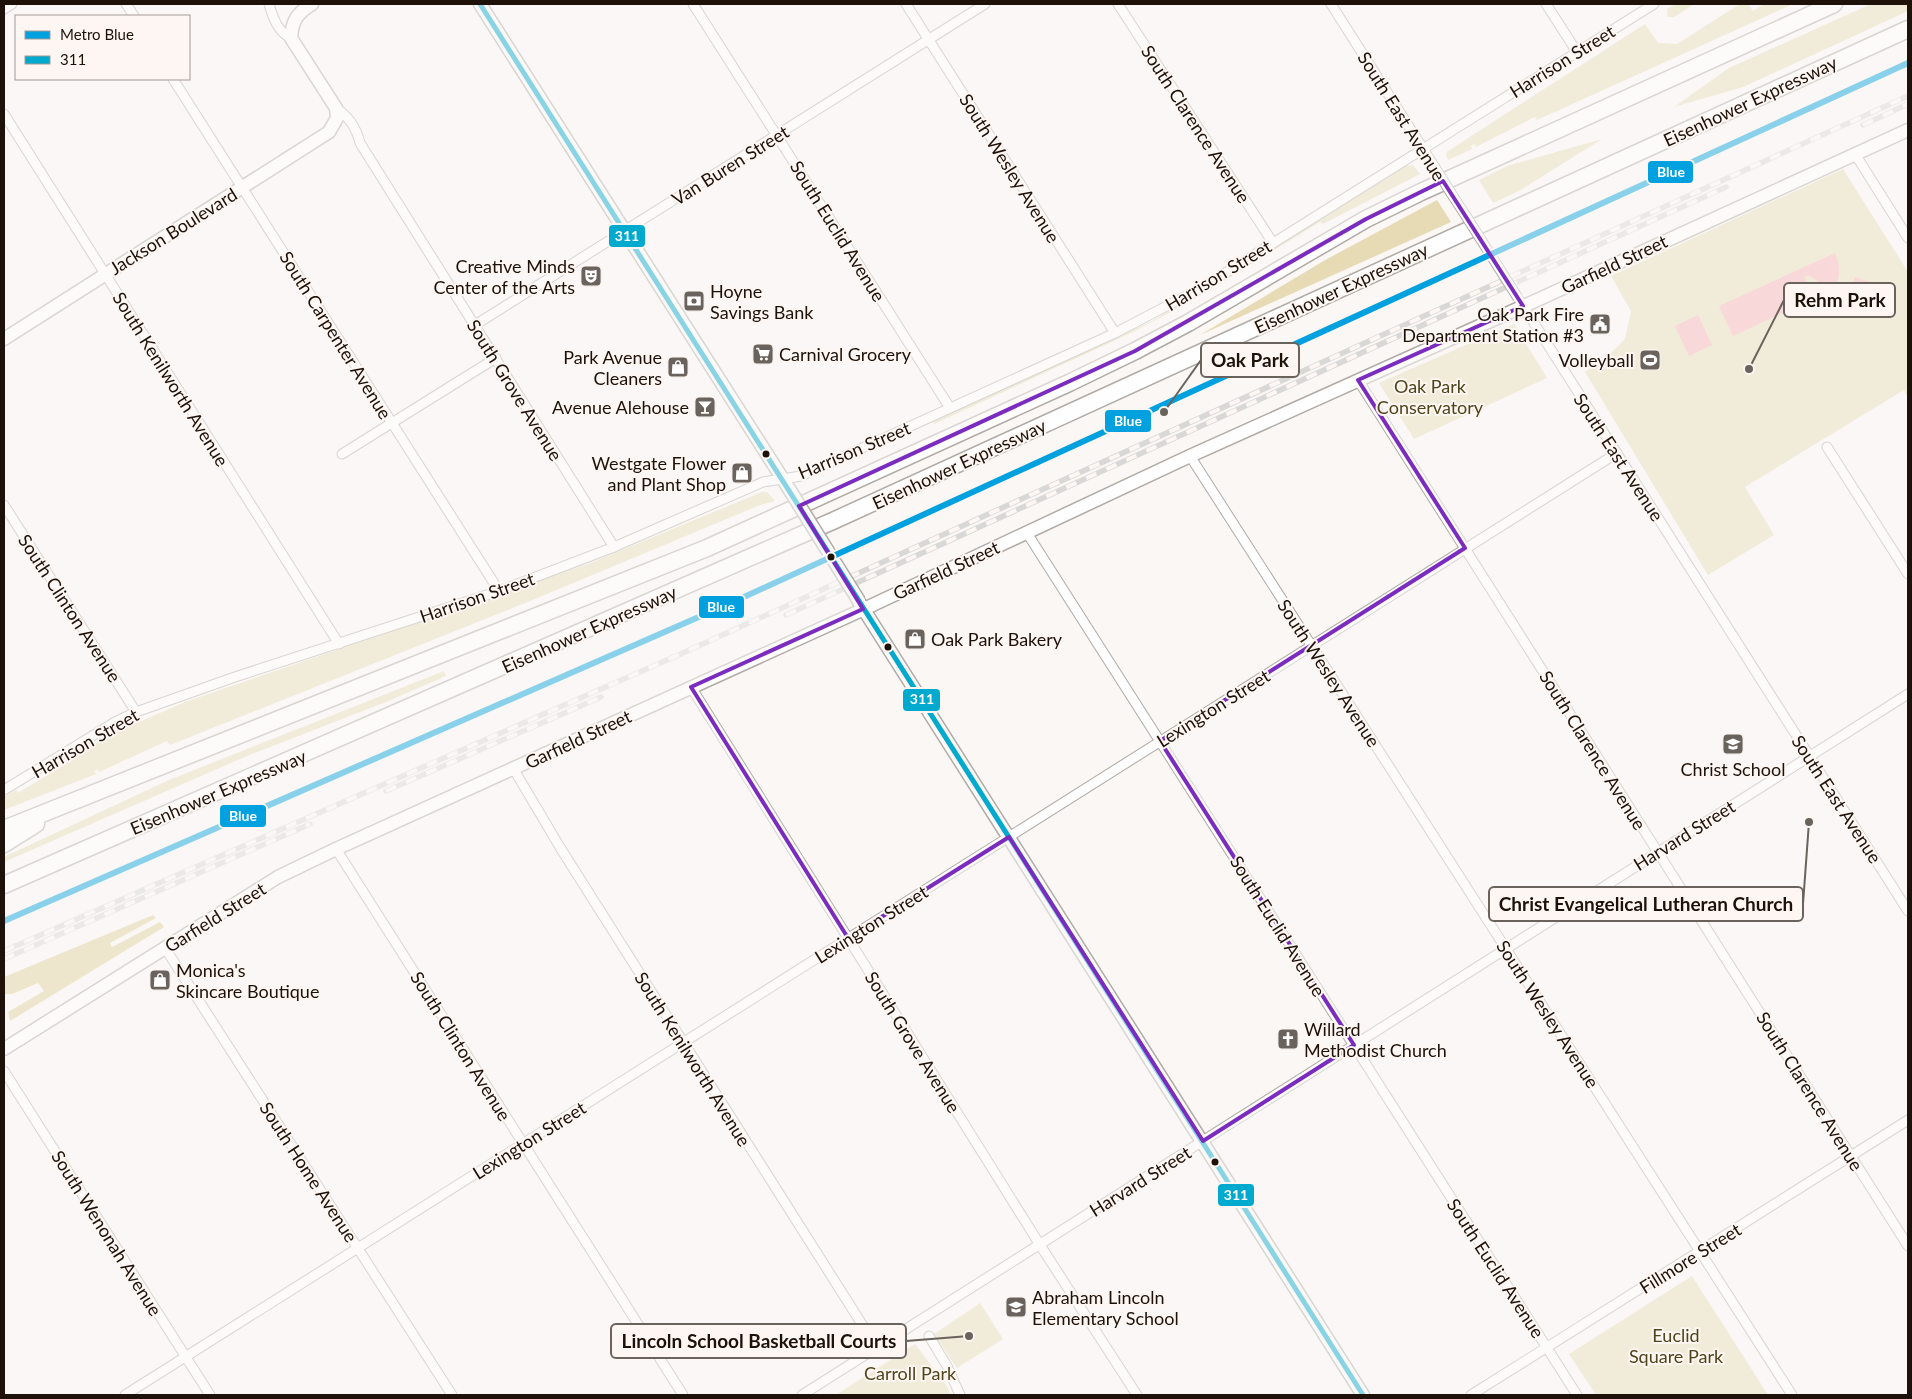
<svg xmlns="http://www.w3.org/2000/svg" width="1912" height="1399" font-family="Lato,sans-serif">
	<rect width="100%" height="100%" fill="#faf7f5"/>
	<g fill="#e7dbb5">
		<path d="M1676 4H1694L1674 17H1668L1667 9Z"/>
		<path d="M1740 4H1748L1753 11 1764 4H1793L1537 120 1535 117 1476 147 1474 144 1471 146 1472 149 1448 160 1446 154 1448 151 1645 24 1658 43 1677 44Z"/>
		<path d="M1871 4H1908V11L1743 87 1674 107 1729 68Z"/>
		<path d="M1602 139 1519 191 1493 203 1479 180 1507 166Z"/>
		<path d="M1406 164 1408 166 1413 165 1420 174 1323 224 1320 222 1188 303 1131 333 934 424 933 422 1152 321 1242 268Z"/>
		<path d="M1843 169 1908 272V397L1904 390 1745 487 1774 535 1708 575 1585 372 1611 353 1625 339 1631 311 1611 276Z"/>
		<path d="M1437 200 1451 222 1200 335 1327 259Z"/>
		<path d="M1514 324 1547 378 1414 439 1379 383Z"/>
		<path d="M762 492H767L775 501 760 505 535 599 170 745 167 741 99 772 97 769 94 771 96 774 4 810V797L16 790 18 793 67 763 69 761 68 759 114 733 185 702 588 564Z"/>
		<path d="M444 671 446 676 386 702 247 756 4 862V857L169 780Z"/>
		<path d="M1692 1276 1768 1395H1596L1569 1354Z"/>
		<path d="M980 1303 1003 1339 957 1368 934 1334Z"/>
		<path d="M915 1344 948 1388 950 1395H836Z"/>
	</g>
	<path fill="#e1d099" d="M153 915 156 918 110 943 112 947 160 922 164 927 10 1021 8 1012 44 991 38 983 12 994H4V977Z"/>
	<g fill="#f9b1b7">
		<path d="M1835 253C1841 266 1841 279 1832 290L1808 275 1804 277 1814 298 1733 336 1719 306Z"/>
		<path d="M1855 277 1870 282 1865 297 1850 292Z"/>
		<path d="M1698 315 1712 345 1689 356 1675 326Z"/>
	</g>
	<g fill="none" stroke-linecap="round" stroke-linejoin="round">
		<g stroke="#b1aaa5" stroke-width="11">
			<g id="street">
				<path d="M126 4 134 16"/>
				<path d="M269 4C273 18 278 32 291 38"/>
				<path d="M693 4 950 408"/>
				<path d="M906 4 1115 333"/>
				<path d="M1118 4 1273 243"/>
				<path d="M1331 4 1434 166"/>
				<path d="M1546 4 1577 52"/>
				<path d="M4 9 12 4"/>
				<path d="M173 79 499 591"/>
				<path d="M336 108C349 117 356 127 360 143L614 547"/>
				<path d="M4 114 339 644"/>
				<path d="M1855 154 1908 238"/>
				<path d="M1451 193 1466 216"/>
				<path d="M1520 301 1908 911"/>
				<path d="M475 325 985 4"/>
				<path d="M1358 380 1908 1246"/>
				<path d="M1827 447 1908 574"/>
				<path d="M342 454 496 358"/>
				<path d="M1190 456 1792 1395"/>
				<path d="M4 505 136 712"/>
				<path d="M1027 533 1577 1395"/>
				<path d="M691 687 1040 1245 1137 1395"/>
				<path d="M513 768 561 849 877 1348"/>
				<path d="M4 790 115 722 136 712 235 677 499 591 614 547 763 482 801 476 1115 333 1203 287 1654 4"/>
				<path d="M336 849 683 1395"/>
				<path d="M165 948 452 1395"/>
				<path d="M4 1071 210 1395"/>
				<path d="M929 1336 947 1366 960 1395"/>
				<path d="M125 1395 1617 453"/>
				<path d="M802 1395 1908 694"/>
				<path d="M1471 1395 1908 1120"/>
			</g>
		</g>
		<g stroke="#b1aaa5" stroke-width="15">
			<g id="secondary">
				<path d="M480 4 791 492"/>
				<path d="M4 339 329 132 337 118 336 108 291 38C292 21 297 13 312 4"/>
				<path d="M859 602 1363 1395"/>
				<path d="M4 1049 278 877 336 849 864 609 1190 456 1535 301 1908 130"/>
			</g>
		</g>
		<g stroke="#b1aaa5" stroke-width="19">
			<g id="highway">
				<path d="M4 829 707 548 1069 383 1135 351 1188 323 1366 219 1421 192 1834 4"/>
				<path d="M4 844 36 824"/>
				<path d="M4 885 835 520 1908 29"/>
			</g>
		</g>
		<use href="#street" stroke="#fefefe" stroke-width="9"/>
		<use href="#secondary" stroke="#fefefe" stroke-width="12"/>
		<use href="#highway" stroke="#fefefe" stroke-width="16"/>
		<g stroke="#d9d8d6" stroke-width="5.5">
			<g id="rail">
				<path d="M1863 125 1908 104"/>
				<path d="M786 615 1726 187"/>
				<path d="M386 791 601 697"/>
				<path d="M4 951 674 657 1908 96"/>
				<path d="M4 959 310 824"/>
			</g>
		</g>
		<use href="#rail" stroke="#fdf6f2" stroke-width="4" stroke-dasharray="11" stroke-linecap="butt"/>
		<g stroke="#b1aaa5" stroke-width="11" stroke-linecap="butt">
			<g id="street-bridge">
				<path d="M1434 166 1451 193"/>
				<path d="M1466 216 1518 298"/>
			</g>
		</g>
		<g stroke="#b1aaa5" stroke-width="15" stroke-linecap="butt">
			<path id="secondary-bridge" d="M791 492 859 601"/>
		</g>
		<use href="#street-bridge" stroke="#fefefe" stroke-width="9"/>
		<use href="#secondary-bridge" stroke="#fefefe" stroke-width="12"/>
		<g stroke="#fdf6f2" stroke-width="9">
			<path id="bus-1" d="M480 4 1363 1395"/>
		</g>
		<use href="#bus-1" stroke="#00a9ce" stroke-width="5"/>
		<g stroke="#fdf6f2" stroke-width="10">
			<path id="metro-1" d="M4 921 733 602 1908 63"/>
		</g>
		<use href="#metro-1" stroke="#00a1de" stroke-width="6"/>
	</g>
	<path d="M0 0H1912V1399H0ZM1443 181 1523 306 1358 380 1465 548 1160 741 1354 1045 1203 1141 1009 837 848 938 691 687 863 609 799 506 1135 351 1366 219Z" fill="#faf7f5" fill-opacity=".55" fill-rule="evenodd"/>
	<path fill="none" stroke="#7b2cbf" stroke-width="4" stroke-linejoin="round" d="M1443 181 1523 306 1358 380 1465 548 1160 741 1354 1045 1203 1141 1009 837 848 938 691 687 863 609 799 506 1135 351 1366 219Z"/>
	<defs>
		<g id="theatre-square" transform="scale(1.125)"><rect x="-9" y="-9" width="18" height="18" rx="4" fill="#6a625c" stroke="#fdf6f2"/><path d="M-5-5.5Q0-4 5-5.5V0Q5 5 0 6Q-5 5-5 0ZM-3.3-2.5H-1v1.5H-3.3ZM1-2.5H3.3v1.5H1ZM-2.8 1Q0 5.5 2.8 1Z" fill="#fff"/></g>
		<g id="bank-square" transform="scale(1.125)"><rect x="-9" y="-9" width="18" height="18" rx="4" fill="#6a625c" stroke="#fdf6f2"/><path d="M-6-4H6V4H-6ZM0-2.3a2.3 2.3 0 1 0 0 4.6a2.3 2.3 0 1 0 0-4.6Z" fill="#fff"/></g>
		<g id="civic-square" transform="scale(1.125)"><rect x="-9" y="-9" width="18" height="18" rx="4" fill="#6a625c" stroke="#fdf6f2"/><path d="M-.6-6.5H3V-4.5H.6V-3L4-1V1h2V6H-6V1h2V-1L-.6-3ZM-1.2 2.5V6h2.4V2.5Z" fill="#fff"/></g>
		<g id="supermarket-square" transform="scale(1.125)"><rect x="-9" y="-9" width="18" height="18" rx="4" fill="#6a625c" stroke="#fdf6f2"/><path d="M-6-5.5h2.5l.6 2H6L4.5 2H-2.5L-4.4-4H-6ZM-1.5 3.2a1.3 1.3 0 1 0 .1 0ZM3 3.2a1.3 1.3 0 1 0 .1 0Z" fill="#fff"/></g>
		<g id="stadium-square" transform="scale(1.125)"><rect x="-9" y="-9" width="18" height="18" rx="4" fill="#6a625c" stroke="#fdf6f2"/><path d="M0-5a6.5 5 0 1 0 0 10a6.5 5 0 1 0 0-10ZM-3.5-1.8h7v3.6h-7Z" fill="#fff"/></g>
		<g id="shop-square" transform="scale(1.125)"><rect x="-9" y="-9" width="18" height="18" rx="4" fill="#6a625c" stroke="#fdf6f2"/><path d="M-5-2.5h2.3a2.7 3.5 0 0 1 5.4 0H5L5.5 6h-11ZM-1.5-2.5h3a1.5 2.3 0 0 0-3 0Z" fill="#fff"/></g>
		<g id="bar-square" transform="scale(1.125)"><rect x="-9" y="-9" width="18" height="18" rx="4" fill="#6a625c" stroke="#fdf6f2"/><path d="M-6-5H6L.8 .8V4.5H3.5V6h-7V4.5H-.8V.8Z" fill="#fff"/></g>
		<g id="school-square" transform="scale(1.125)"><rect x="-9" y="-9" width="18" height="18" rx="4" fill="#6a625c" stroke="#fdf6f2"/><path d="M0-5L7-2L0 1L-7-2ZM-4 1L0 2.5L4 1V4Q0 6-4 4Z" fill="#fff"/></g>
		<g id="church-square" transform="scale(1.125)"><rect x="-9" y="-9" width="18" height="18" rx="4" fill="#6a625c" stroke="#fdf6f2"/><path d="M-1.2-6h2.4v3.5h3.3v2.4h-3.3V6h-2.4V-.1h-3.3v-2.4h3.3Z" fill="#fff"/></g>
	</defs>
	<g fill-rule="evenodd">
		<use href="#theatre-square" x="591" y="276"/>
		<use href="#bank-square" x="694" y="301"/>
		<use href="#civic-square" x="1600" y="324"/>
		<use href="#supermarket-square" x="763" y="354"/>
		<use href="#stadium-square" x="1650" y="360"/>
		<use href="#shop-square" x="678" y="367"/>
		<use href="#bar-square" x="705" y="407"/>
		<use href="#shop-square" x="742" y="473"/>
		<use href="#shop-square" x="915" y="639"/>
		<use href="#school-square" x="1733" y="744"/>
		<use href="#shop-square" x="160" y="980"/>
		<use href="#church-square" x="1288" y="1039"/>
		<use href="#school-square" x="1016" y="1307"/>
	</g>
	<g fill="#1d110a" stroke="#fdf6f2" stroke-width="2">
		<circle cx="766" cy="454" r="4.5"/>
		<circle cx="831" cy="557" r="4.5"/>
		<circle cx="888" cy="647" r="4.5"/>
		<circle cx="1215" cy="1162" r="4.5"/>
	</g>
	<g text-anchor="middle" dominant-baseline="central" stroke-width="4" stroke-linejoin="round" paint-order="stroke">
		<g font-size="18" fill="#1d110a" stroke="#fdf6f2">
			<text transform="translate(1562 61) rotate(-32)">Harrison Street</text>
			<text transform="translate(1750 101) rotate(-25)">Eisenhower Expressway</text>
			<text transform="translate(1402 116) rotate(58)">South East Avenue</text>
			<text transform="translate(1196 124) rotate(57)">South Clarence Avenue</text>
			<text transform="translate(730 165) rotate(-32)">Van Buren Street</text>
			<text transform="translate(1010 168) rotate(58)">South Wesley Avenue</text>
			<text transform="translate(173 231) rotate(-32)">Jackson Boulevard</text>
			<text transform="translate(838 231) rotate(58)">South Euclid Avenue</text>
			<text transform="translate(1614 264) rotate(-25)">Garfield Street</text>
			<text transform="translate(1218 275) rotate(-31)">Harrison Street</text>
			<text transform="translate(1341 288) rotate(-25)">Eisenhower Expressway</text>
			<text transform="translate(336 335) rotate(58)">South Carpenter Avenue</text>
			<text transform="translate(171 379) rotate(58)">South Kenilworth Avenue</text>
			<text transform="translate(515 390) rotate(58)">South Grove Avenue</text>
			<text transform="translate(854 450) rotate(-23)">Harrison Street</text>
			<text transform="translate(1619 457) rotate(57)">South East Avenue</text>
			<text transform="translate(959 464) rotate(-25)">Eisenhower Expressway</text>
			<text transform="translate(946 570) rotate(-25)">Garfield Street</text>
			<text transform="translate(477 597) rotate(-19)">Harrison Street</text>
			<text transform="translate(70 608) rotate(57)">South Clinton Avenue</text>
			<text transform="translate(589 629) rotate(-24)">Eisenhower Expressway</text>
			<text transform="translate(1329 673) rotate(57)">South Wesley Avenue</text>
			<text transform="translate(1213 708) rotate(-32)">Lexington Street</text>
			<text transform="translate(578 739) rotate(-25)">Garfield Street</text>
			<text transform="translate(85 743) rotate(-30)">Harrison Street</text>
			<text transform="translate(1593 750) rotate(58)">South Clarence Avenue</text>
			<text transform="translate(218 792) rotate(-23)">Eisenhower Expressway</text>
			<text transform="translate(1837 799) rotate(57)">South East Avenue</text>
			<text transform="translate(1684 835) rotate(-32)">Harvard Street</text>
			<text transform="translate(215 917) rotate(-32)">Garfield Street</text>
			<text transform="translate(871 924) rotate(-32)">Lexington Street</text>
			<text transform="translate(1278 926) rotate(58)">South Euclid Avenue</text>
			<text transform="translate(1548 1014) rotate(57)">South Wesley Avenue</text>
			<text transform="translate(913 1042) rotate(58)">South Grove Avenue</text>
			<text transform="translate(461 1046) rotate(58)">South Clinton Avenue</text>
			<text transform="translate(693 1059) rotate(58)">South Kenilworth Avenue</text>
			<text transform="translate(1810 1091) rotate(58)">South Clarence Avenue</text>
			<text transform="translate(529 1140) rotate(-32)">Lexington Street</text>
			<text transform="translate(309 1172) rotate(57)">South Home Avenue</text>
			<text transform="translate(1140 1181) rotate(-32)">Harvard Street</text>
			<text transform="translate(107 1233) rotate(58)">South Wenonah Avenue</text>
			<text transform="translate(1690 1258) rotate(-32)">Fillmore Street</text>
			<text transform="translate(1496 1268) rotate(57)">South Euclid Avenue</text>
		</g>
		<g font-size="18" fill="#1d110a" stroke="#fdf6f2" text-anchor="end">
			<text x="575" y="266">Creative Minds<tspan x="575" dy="21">Center of the Arts</tspan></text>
			<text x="710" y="291" text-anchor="start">Hoyne<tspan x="710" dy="21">Savings Bank</tspan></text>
			<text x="1584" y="314">Oak Park Fire<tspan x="1584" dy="21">Department Station #3</tspan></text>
			<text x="779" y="354" text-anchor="start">Carnival Grocery</text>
			<text x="662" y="357">Park Avenue<tspan x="662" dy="21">Cleaners</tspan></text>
			<text x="1634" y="360">Volleyball</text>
			<text x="689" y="407">Avenue Alehouse</text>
			<text x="726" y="463">Westgate Flower<tspan x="726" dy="21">and Plant Shop</tspan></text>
			<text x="931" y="639" text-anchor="start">Oak Park Bakery</text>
			<text x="1733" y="769" text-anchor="middle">Christ School</text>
			<text x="176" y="970" text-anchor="start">Monica's<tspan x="176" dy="21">Skincare Boutique</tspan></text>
			<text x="1304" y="1029" text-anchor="start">Willard<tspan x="1304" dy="21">Methodist Church</tspan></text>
			<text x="1032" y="1297" text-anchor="start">Abraham Lincoln<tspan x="1032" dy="21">Elementary School</tspan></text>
		</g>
		<g font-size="18" fill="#4f441a" stroke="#fdf6f2">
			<text x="1430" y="386">Oak Park<tspan x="1430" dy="21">Conservatory</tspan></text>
			<text x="1676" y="1335">Euclid<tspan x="1676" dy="21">Square Park</tspan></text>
			<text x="910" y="1373">Carroll Park</text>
		</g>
	</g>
	<path fill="none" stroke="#6a625c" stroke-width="2" d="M1749 369L1784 300M1164 412L1201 360M1809 822L1803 904M969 1336L906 1341"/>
	<g fill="#6a625c" stroke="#fdf6f2" stroke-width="2">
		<circle cx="1749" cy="369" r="5"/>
		<circle cx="1164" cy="412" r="5"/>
		<circle cx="1809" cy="822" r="5"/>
		<circle cx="969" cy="1336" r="5"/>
	</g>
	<g fill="#fdf6f2" stroke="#6a625c" stroke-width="2">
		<rect x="1784" y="283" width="111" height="34" rx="5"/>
		<rect x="1201" y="343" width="98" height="34" rx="5"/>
		<rect x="1489" y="887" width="314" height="34" rx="5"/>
		<rect x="611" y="1324" width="295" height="34" rx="5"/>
	</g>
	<g font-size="19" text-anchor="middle" font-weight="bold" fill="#1d110a">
		<text x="1840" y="307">Rehm Park</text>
		<text x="1250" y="367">Oak Park</text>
		<text x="1646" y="911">Christ Evangelical Lutheran Church</text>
		<text x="759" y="1348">Lincoln School Basketball Courts</text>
	</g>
	<g stroke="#fdf6f2" stroke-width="2">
		<rect x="1647" y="160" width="47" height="24" rx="5" fill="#00a1de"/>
		<rect x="608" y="224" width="38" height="24" rx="5" fill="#00a9ce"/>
		<rect x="1104" y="409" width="48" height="24" rx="5" fill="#00a1de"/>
		<rect x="698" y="595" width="47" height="24" rx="5" fill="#00a1de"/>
		<rect x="902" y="688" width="39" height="24" rx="5" fill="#00a9ce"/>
		<rect x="219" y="804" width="48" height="24" rx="5" fill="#00a1de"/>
		<rect x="1217" y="1183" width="38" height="24" rx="5" fill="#00a9ce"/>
	</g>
	<g font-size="14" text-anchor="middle" font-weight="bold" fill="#fff">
		<text x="1671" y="177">Blue</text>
		<text x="627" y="241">311</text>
		<text x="1128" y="426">Blue</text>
		<text x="721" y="612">Blue</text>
		<text x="922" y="704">311</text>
		<text x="243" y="821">Blue</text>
		<text x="1236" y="1200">311</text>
	</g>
	<rect width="1912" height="1399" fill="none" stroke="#1d110a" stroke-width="10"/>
	<rect x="15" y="15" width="175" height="65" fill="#fdf6f2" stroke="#a39a95"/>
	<rect x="25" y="31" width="25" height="8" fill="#00a1de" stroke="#a39a95"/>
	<text x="60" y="40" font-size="15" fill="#1d110a">Metro Blue</text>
	<rect x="25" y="56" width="25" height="8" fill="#00a9ce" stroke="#a39a95"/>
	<text x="60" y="65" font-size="15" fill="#1d110a">311</text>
</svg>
